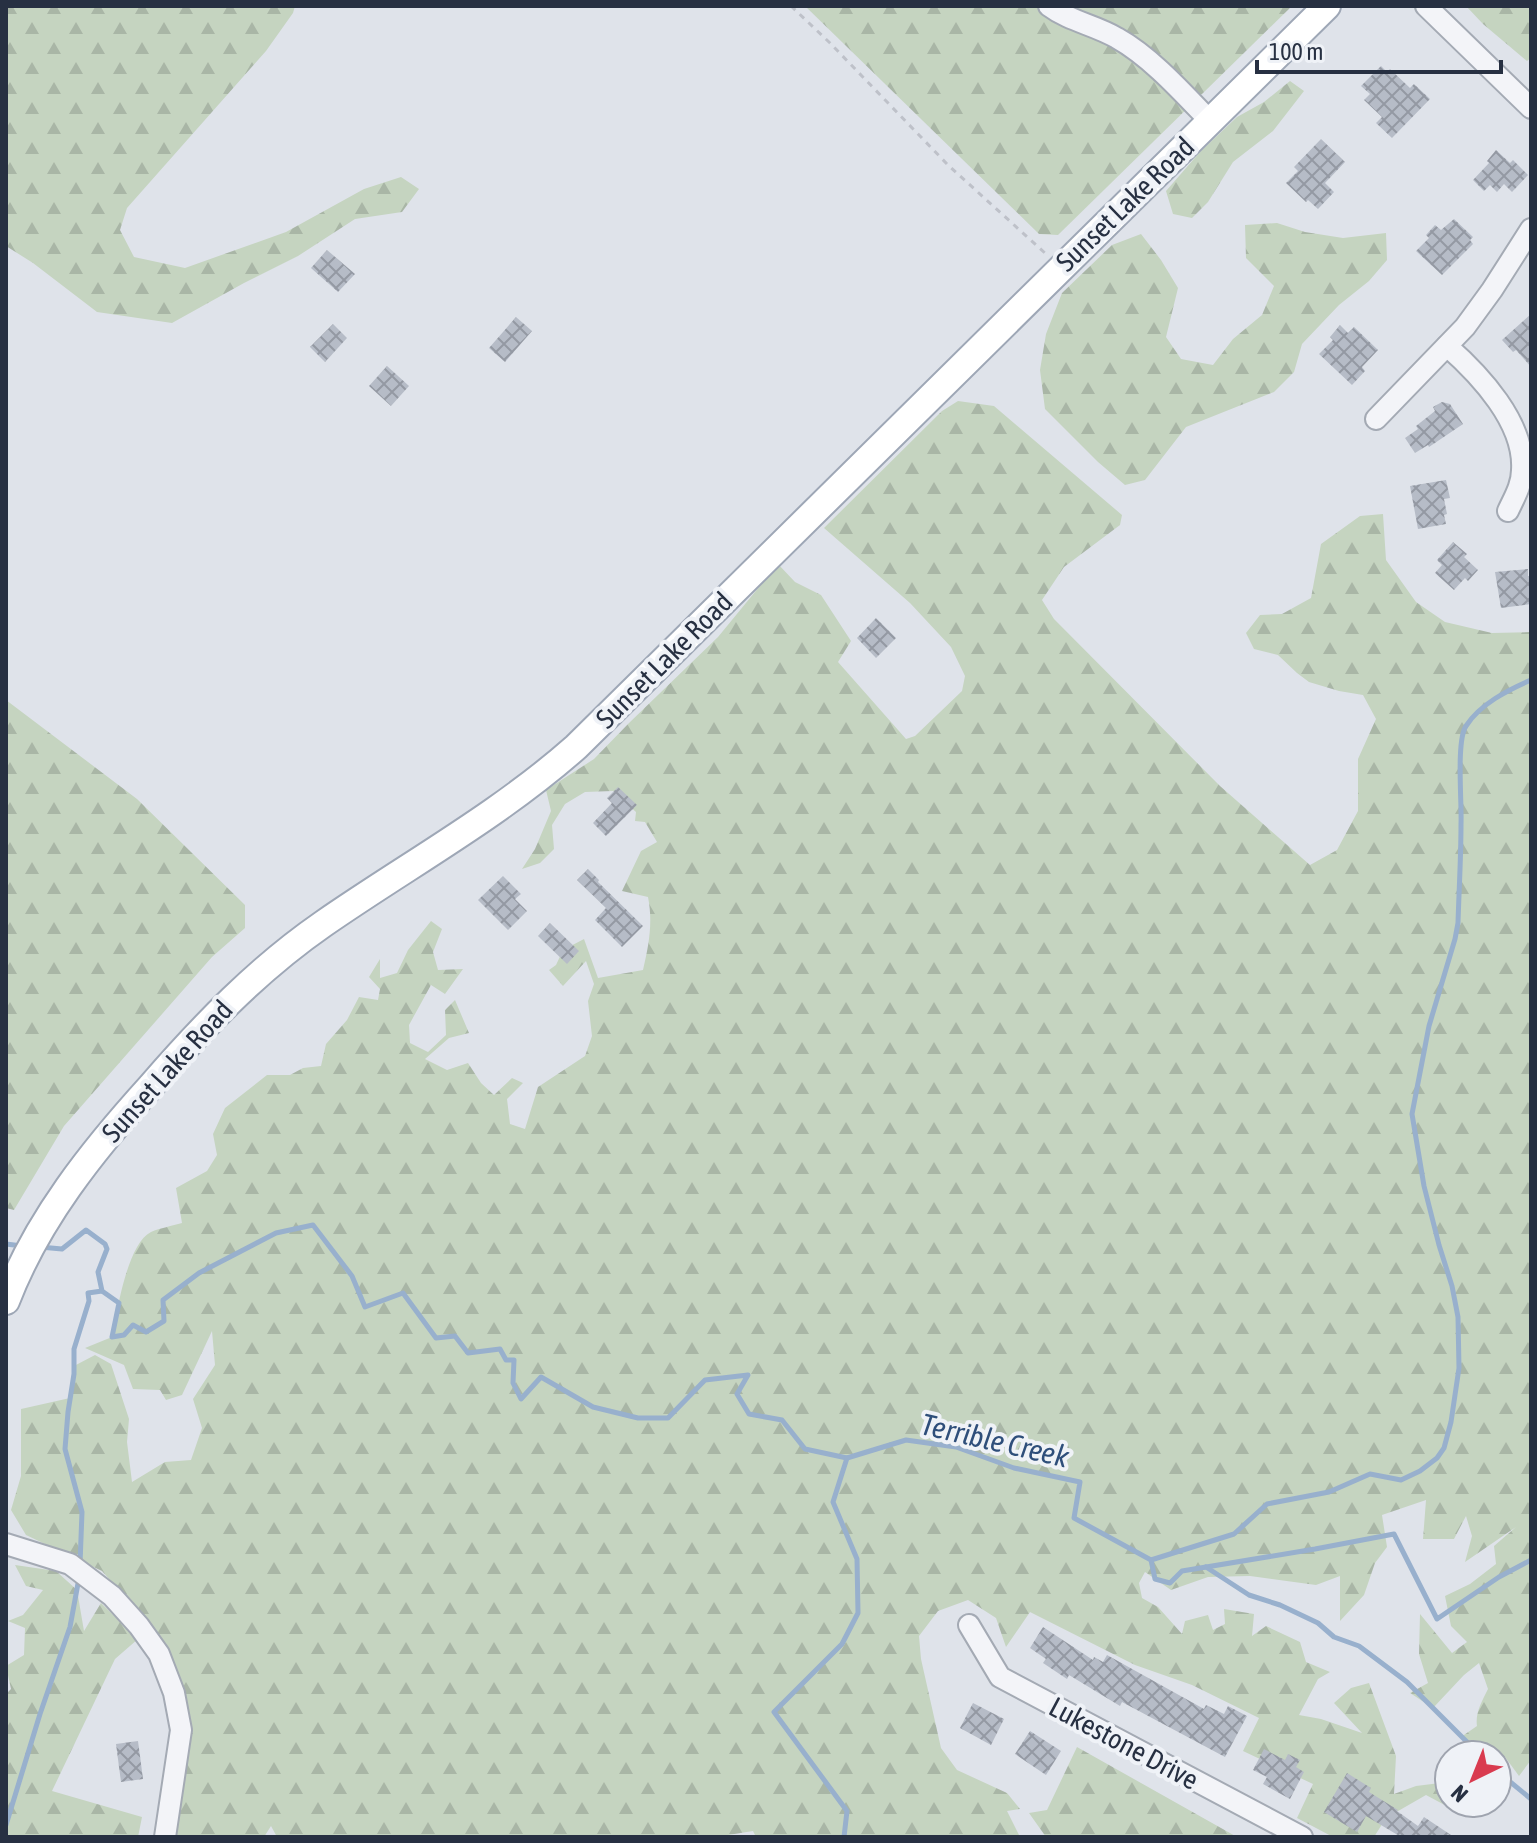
<svg xmlns="http://www.w3.org/2000/svg" width="1537" height="1843" font-family="'Asap Condensed',sans-serif">
	<defs>
		<pattern id="forest-firs" width="22" height="20" patternUnits="userSpaceOnUse" patternTransform="scale(2)"><rect width="22" height="20" fill="#c5d4c0"/><path d="M5 1l3.5 6h-7zM16 11l3.5 6h-7z" fill="#a9b6a6"/></pattern>
		<pattern id="building-cross-hatch" width="8" height="8" patternUnits="userSpaceOnUse" patternTransform="scale(2)"><rect width="8" height="8" fill="#b6bcc7"/><path d="M0 0l8 8M0 8l8-8" fill="none" stroke="#9499a3"/></pattern>
	</defs>
	<rect width="100%" height="100%" fill="#dfe3ea"/>
	<g fill="url(#forest-firs)">
		<path d="M6 6H295L293 13 266 51 127 208 120 230 134 257 185 268 286 232 364 189 401 177 419 189 402 212 355 219 298 256 244 283 172 323 97 312 33 263 6 246Z"/>
		<path d="M805 6H1292L1058 235 1039 234Z"/>
		<path d="M1466 6H1531V58L1527 61 1483 24Z"/>
		<path d="M1290 81 1304 91 1273 131 1233 162 1208 202 1192 218 1173 214 1166 191 1200 152 1237 117 1264 102Z"/>
		<path d="M1277 223 1305 232 1343 238 1386 233 1387 260 1369 281 1339 305 1302 344 1294 372 1274 392 1186 427 1145 480 1125 485 1098 462 1045 409 1040 370 1046 334 1062 293 1112 245 1141 234 1161 260 1178 288 1166 337 1181 359 1213 365 1233 339 1262 315 1274 286 1246 258 1245 225Z"/>
		<path d="M958 401 994 406 1122 515 1120 525 1064 567 1042 600 1054 619 1220 786 1310 865 1337 850 1358 811V759L1376 719 1363 695 1339 691 1309 682 1297 673 1278 655 1254 649 1246 633 1260 615 1282 614 1311 598 1321 544 1360 516 1383 514 1386 560 1416 602 1445 622 1492 633 1531 632V1760L1519 1776 1505 1757 1497 1763V1755H1480L1461 1737 1477 1726C1475 1713 1482 1701 1488 1689L1479 1663 1464 1675 1433 1708 1410 1693 1428 1683 1419 1654 1420 1614 1452 1653 1467 1642 1451 1626 1445 1596 1470 1584 1496 1564 1494 1546 1516 1527 1465 1562 1472 1536 1466 1516 1454 1539H1423L1426 1500 1382 1515 1387 1547 1375 1563 1364 1595 1340 1621V1576L1316 1585 1250 1576 1208 1577 1171 1590 1145 1572 1139 1583 1142 1598 1158 1607 1182 1634 1185 1621 1208 1615 1213 1630 1225 1624 1224 1609 1254 1614 1252 1636 1266 1626 1300 1642 1306 1662 1330 1672 1318 1679 1299 1715 1321 1719 1362 1733 1334 1703 1351 1688 1369 1683 1396 1756 1394 1794 1416 1786 1448 1782 1449 1803H1471L1467 1817 1426 1795 1386 1818 1374 1837H1333L1297 1818 1313 1784 1243 1751 1259 1718 1192 1685 1135 1665 1030 1612 1006 1647 996 1618 968 1600 938 1611 919 1636 921 1659 941 1748 957 1770 1007 1793 1020 1809 1007 1811 1020 1837H756L753 1831 716 1837H277L271 1826 264 1837H173L183 1788 191 1729 181 1679 133 1606 102 1571 26 1535 11 1510 21 1476V1409L70 1398 74 1366 95 1355 111 1364 129 1419 127 1442 132 1482 165 1462 191 1460 202 1428 193 1399 215 1365 212 1331 182 1395 166 1400 160 1390 133 1389 124 1365 85 1348 112 1337C117 1312 127 1244 151 1232 160 1228 172 1226 182 1223L176 1188 207 1171 217 1155 213 1134 225 1108 267 1075H290L303 1068 321 1066 326 1044 347 1020 359 997 378 1000 380 989 369 977 380 959V978L397 973 408 950 431 921 442 929 433 952 438 970 463 969 445 994 431 985 409 1025 410 1043 428 1052 446 1035 445 1010 455 1000 469 1033 449 1038 425 1059 447 1070 468 1063 481 1083 494 1095 512 1078 523 1083 507 1099 510 1124 525 1129 538 1087 585 1056 592 1036 588 1001 594 984 586 961 563 986 549 970 556 965 563 950 584 939 598 978 643 970C649 945 653 922 648 897L622 891 641 851 657 842 645 822 635 821 636 812 613 791 585 792 565 804 552 825 554 849 540 863 522 869 535 849 551 811 546 790 594 759 629 723 718 637 778 564 795 582 821 595 851 641 838 662 906 739 915 736 962 691 965 676 951 647 910 603 824 528 942 411Z"/>
		<path d="M6 700 137 799 245 905V928L212 957 64 1126 14 1210 6 1208Z"/>
		<path d="M15 1565 56 1571 77 1590 84 1631 101 1603 138 1639 115 1659 52 1791 142 1817 138 1837H6V1694L11 1689 6 1666 24 1655 25 1628 8 1621 23 1615 43 1590 26 1586Z"/>
		<path d="M1077 1747 1237 1837H1046L1029 1813 1047 1810Z"/>
	</g>
	<g fill="none" stroke-linecap="round" stroke-linejoin="round">
		<g stroke="#98b0cd" stroke-width="5">
			<path d="M6 1244 22 1246"/>
			<path d="M40 1247 62 1249 86 1230 105 1244 107 1249 98 1272 102 1291 119 1303 112 1337 124 1335 133 1325 146 1332 164 1321 163 1300 199 1273 276 1233 313 1225 352 1276 365 1307 403 1293 436 1338 455 1336 468 1353 500 1349 506 1360H514L513 1383 521 1399 541 1377 593 1407 638 1418H668L705 1380 748 1375 737 1394 749 1414 782 1420 805 1449 847 1458 906 1440 956 1447 1014 1468 1080 1482 1074 1518 1151 1560 1155 1579 1170 1583 1182 1571 1315 1549 1394 1534 1437 1619 1499 1577 1531 1560"/>
			<path d="M1151 1560 1234 1534 1267 1504 1329 1492 1370 1474 1401 1480 1420 1471 1437 1458 1444 1448 1451 1422 1459 1368 1458 1317 1452 1286 1439 1245 1424 1186 1412 1114 1429 1026 1455 939 1458 923C1459 890 1461 857 1461 824 1462 803 1456 741 1466 726 1480 704 1508 690 1531 680"/>
			<path d="M80 1564 82 1512 65 1449 68 1412 74 1374V1349L89 1301 88 1293 102 1291"/>
			<path d="M1206 1567 1249 1595 1280 1605 1318 1623 1334 1637 1359 1646 1407 1682 1480 1755"/>
			<path d="M1497 1771 1531 1799"/>
			<path d="M6 1825 40 1714 70 1627 79 1578"/>
			<path d="M844 1837 847 1811 774 1712 842 1644 858 1613 857 1559 833 1502 847 1458"/>
		</g>
	</g>
	<g fill="url(#building-cross-hatch)">
		<path d="M1381 66 1387 72 1390 69 1410 88 1414 84 1430 99 1392 138 1376 123 1382 117 1364 100 1370 94 1361 86Z"/>
		<path d="M1321 139 1345 162 1325 183 1334 192 1318 209 1308 200 1306 202 1286 183 1298 171 1294 167Z"/>
		<path d="M1496 150 1510 163 1513 160 1528 175 1512 192 1504 184 1497 192 1490 185 1484 191 1473 180 1489 163 1487 161Z"/>
		<path d="M1454 219 1473 237 1470 240 1473 244 1442 275 1416 251 1429 238 1426 235 1435 225 1441 230Z"/>
		<path d="M327 250 355 274 338 292 311 268Z"/>
		<path d="M1531 314V367L1516 350 1513 352 1502 340Z"/>
		<path d="M516 317 532 331 505 362 489 348Z"/>
		<path d="M333 324 347 338 325 362 310 347Z"/>
		<path d="M1340 325 1348 333 1354 327 1378 350 1362 367 1365 371 1352 385 1319 354 1333 340 1330 337Z"/>
		<path d="M387 366 409 386 391 406 369 386Z"/>
		<path d="M1442 402 1450 404 1463 424 1429 447 1428 445 1415 453 1405 438 1418 429 1416 426 1435 411 1433 407Z"/>
		<path d="M1446 480 1450 498 1444 499 1447 514 1444 515 1446 524 1418 529 1410 486Z"/>
		<path d="M1453 542 1467 554 1464 557 1478 570 1468 581 1465 578 1454 590 1435 573 1442 565 1437 560Z"/>
		<path d="M1528 569V576H1531V604L1501 608 1495 572Z"/>
		<path d="M876 618 896 638 876 658 857 638Z"/>
		<path d="M618 787 637 805 606 836 593 823 612 803 607 798Z"/>
		<path d="M588 869 599 880 598 882 643 926 622 947 595 920 606 908 577 880Z"/>
		<path d="M503 876 521 894 515 899 527 911 508 930 478 900Z"/>
		<path d="M550 923 579 951 567 964 538 936Z"/>
		<path d="M1043 1627 1093 1660 1094 1657 1103 1662 1107 1655 1204 1709 1206 1705 1224 1714 1228 1706 1247 1716 1225 1757 1122 1702 1120 1706 1069 1675 1067 1679 1043 1663 1046 1659 1030 1648Z"/>
		<path d="M973 1703 1004 1719 991 1745 960 1728Z"/>
		<path d="M1030 1731 1061 1751 1046 1775 1015 1754Z"/>
		<path d="M138 1741 143 1779 121 1782 116 1744Z"/>
		<path d="M1264 1749 1285 1760 1288 1754 1300 1760 1296 1767 1304 1772 1290 1799 1263 1784 1267 1777 1253 1770Z"/>
		<path d="M1347 1773 1371 1788 1369 1792 1398 1810 1397 1811 1418 1826 1424 1817 1454 1837H1401L1366 1816 1357 1832 1324 1812Z"/>
	</g>
	<g fill="none" stroke-linecap="round" stroke-linejoin="round">
		<g stroke="#a4aab4" stroke-width="24">
			<g id="minor">
				<path d="M1049 6C1069 21 1095 25 1117 38 1151 57 1183 93 1210 121"/>
				<path d="M1426 6 1531 108"/>
				<path d="M1447 346C1480 375 1525 423 1522 470 1522 485 1514 498 1508 511"/>
				<path d="M1376 419 1465 327 1492 290 1531 229"/>
				<path d="M6 1544 70 1564 112 1596 139 1626 159 1654 174 1693 181 1730 165 1837"/>
				<path d="M969 1625 1000 1677 1302 1837"/>
			</g>
		</g>
		<g stroke="#9ea7b6" stroke-width="30">
			<path id="major" d="M6 1301C37 1220 93 1150 151 1086 203 1026 258 969 323 924 408 865 498 816 576 747L1327 6"/>
		</g>
		<path stroke="#bec1c9" stroke-width="3" stroke-dasharray="6 6" stroke-linecap="butt" d="M791 6 830 43 948 165 1046 254"/>
		<use href="#minor" stroke="#f3f4f8" stroke-width="20"/>
		<use href="#major" stroke="#fff" stroke-width="26"/>
	</g>
	<g text-anchor="middle" dominant-baseline="central" stroke-width="8" stroke-linejoin="round" paint-order="stroke">
		<g font-size="28" fill="#273042" stroke="#eff2f7">
			<text transform="translate(1125 204) rotate(-44)">Sunset Lake Road</text>
			<text transform="translate(664 660) rotate(-45)">Sunset Lake Road</text>
			<text transform="translate(167 1071) rotate(-48)">Sunset Lake Road</text>
			<text transform="translate(1124 1743) rotate(28)">Lukestone Drive</text>
		</g>
		<g font-size="30" font-style="italic" fill="#2e4e7a" stroke="#eff2f7">
			<text transform="translate(995 1440) rotate(13)">Terrible Creek</text>
		</g>
	</g>
	<rect width="1537" height="1843" fill="none" stroke="#273042" stroke-width="16"/>
	<g transform="translate(1473 1779) rotate(223)"><circle r="38" fill="#eff2f7" stroke="#9fa4af" stroke-width="2"/>
	<path d="M0-6L14 30L0 20L-14 30Z" fill="#d93b4f"/>
	<text y="-12" font-size="22" font-weight="bold" text-anchor="middle" fill="#273042">N</text>
	</g>
	<path d="M1257 60v12h244v-12" fill="none" stroke="#273042" stroke-width="4"/>
	<text x="1269" y="60" font-size="24" fill="#273042" stroke="#eff2f7" stroke-width="6" paint-order="stroke">100 m</text>
</svg>
